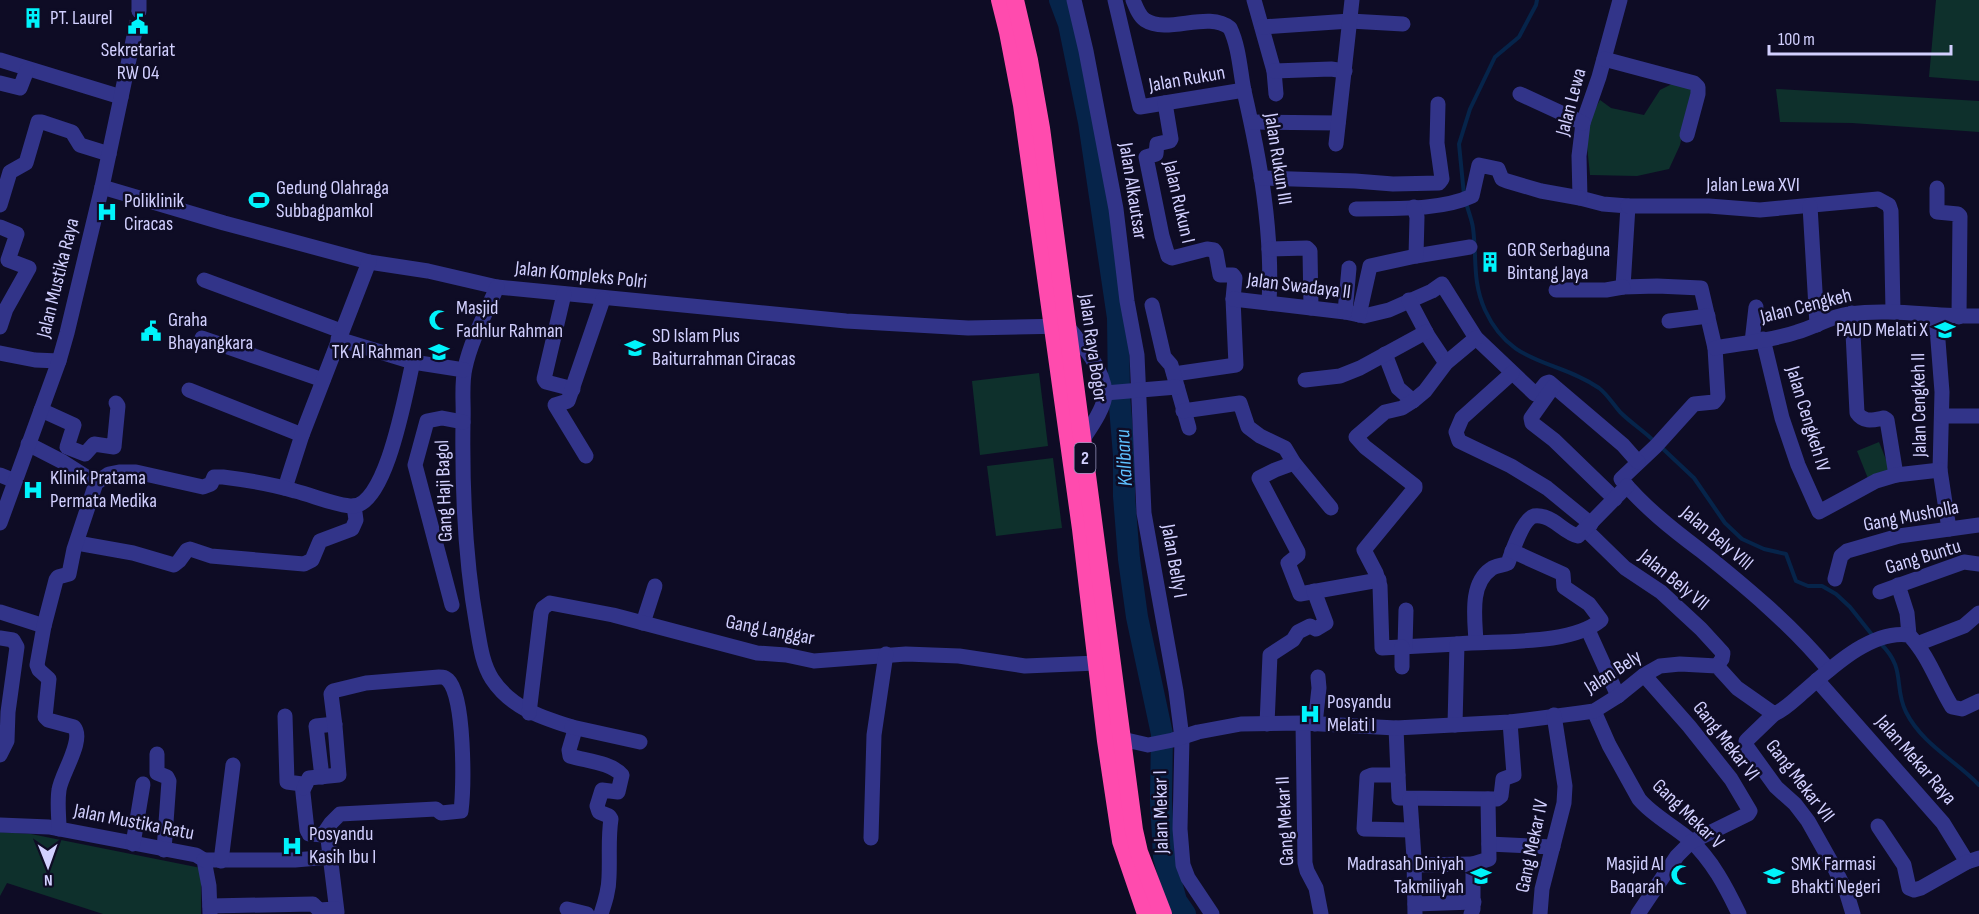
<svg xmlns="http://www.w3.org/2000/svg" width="1979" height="914" font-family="'Sofia Sans Condensed',sans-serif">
	<rect width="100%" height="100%" fill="#0e0c25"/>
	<g fill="#0e302c">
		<path d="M1936 0H1979V81L1929 77Z"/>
		<path d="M1676 82 1701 85 1686 118 1680 145 1669 169 1637 176 1590 175 1585 127 1600 100 1611 108 1644 115 1660 90Z"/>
		<path d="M1776 89 1979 101V132L1852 123 1780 122Z"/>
		<path d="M1039 373 1048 446 980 455 972 381Z"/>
		<path d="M1879 442 1891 472 1869 481 1857 451Z"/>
		<path d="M1053 458 1062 528 996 536 987 466Z"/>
		<path d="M0 832 31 834 201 868V914H103L7 883 0 896Z"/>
	</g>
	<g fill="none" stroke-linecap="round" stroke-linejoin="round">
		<g stroke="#06244a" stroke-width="4">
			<path d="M1464 195 1459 144 1470 109 1495 57 1519 37 1536 5 1537 0"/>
			<path d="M1466 202C1468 211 1472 220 1473 228 1477 258 1472 281 1485 310 1511 367 1555 358 1599 388 1607 394 1613 404 1620 412 1631 423 1644 431 1655 442"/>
			<path d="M1661 447 1694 478 1725 523 1742 539 1764 549 1786 554 1796 581 1808 586H1822L1836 594 1850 607 1873 636"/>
			<path d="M1880 643C1907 669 1893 686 1906 712 1922 744 1955 760 1979 785"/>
		</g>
		<path stroke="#06244a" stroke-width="22" d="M1060 0 1069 24 1089 122 1118 318 1119 395 1124 455V496L1129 559 1137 617 1162 734 1161 800 1164 857 1176 901 1185 914"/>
		<path stroke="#2b2946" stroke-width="15" stroke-dasharray="15 8" stroke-linecap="butt" d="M134 36 139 11"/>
		<g stroke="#323489" stroke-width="15">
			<path d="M139 0V11"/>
			<path d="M1074 0 1086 51 1116 209 1127 301 1137 355 1144 513 1176 691 1182 738 1180 829 1183 865 1188 878 1212 914"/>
			<path d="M1115 0 1140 107 1244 90"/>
			<path d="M1133 0C1136 7 1139 16 1145 20 1168 35 1208 10 1230 28 1239 47 1240 70 1244 91 1260 160 1273 232 1269 303"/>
			<path d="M1254 0 1274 71 1276 94"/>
			<path d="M1620 0 1599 77 1583 123 1579 156 1580 198 1603 204 1628 206 1623 287 1657 286 1701 288 1715 348 1718 397 1714 402 1694 404 1656 446 1621 479C1643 506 1672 529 1700 550 1745 586 1792 625 1829 670"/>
			<path d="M1262 27 1350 21 1403 24"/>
			<path d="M1604 59 1694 83 1698 87V94L1687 135"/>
			<path d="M0 60 121 97"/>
			<path d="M1274 71 1331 69 1345 71"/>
			<path d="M0 83 20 88 27 70"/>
			<path d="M1520 94 1583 123"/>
			<path d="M1165 103 1171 139 1170 141 1157 144 1156 154 1146 157 1162 236 1168 256 1172 258 1207 249 1214 250 1216 253 1220 275H1233L1235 278 1233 299 1236 365 1174 374"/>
			<path d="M1252 122 1338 123"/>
			<path d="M1336 144 1352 0"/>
			<path d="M1261 178 1355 181 1393 184 1439 183 1442 179 1437 143 1438 104"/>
			<path d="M102 187 224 223 369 262 428 271 497 287 846 321 968 328 1067 326C1082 344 1103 368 1105 392 1106 406 1091 427 1083 439"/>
			<path d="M1937 188V212L1958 214 1960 216 1959 317"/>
			<path d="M0 205 10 172 26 163 38 122H42L72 132 80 145 109 154"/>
			<path d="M1628 206H1709L1760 210 1878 199 1889 205 1891 211 1893 311"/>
			<path d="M1810 206 1817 325"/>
			<path d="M1356 209C1391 208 1440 211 1472 196L1479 165 1498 169 1502 179 1507 181 1541 191 1580 198"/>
			<path d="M0 227 17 234 8 260 29 268 6 309 0 327"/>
			<path d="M1269 249 1307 248 1310 251 1311 308"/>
			<path d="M1416 256 1470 247"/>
			<path d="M204 280 341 331"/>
			<path d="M497 287C486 313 471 340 465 368 461 385 464 404 463 422 462 490 465 560 477 627 480 644 482 663 492 679 511 708 541 717 572 727L574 733 569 750 570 756C586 761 610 762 622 775L618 792 602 790 597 806 599 812 609 816 611 819C608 838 610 857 609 877 609 890 605 902 601 914"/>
			<path d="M1556 290H1606L1623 287"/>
			<path d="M564 294 544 379 546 382 573 389"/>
			<path d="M1233 299 1345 312 1364 316 1389 310 1432 291 1442 284 1476 338 1535 394H1537L1546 383 1549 382 1623 445 1638 462"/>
			<path d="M1409 300 1428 336 1446 363"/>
			<path d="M1152 305 1164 357 1171 365 1189 428"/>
			<path d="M1345 312 1349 268"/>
			<path d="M1852 313 1857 413C1864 423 1873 420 1884 418L1887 420 1896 475"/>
			<path d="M1359 315 1370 266 1416 256 1417 217 1414 207"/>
			<path d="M1669 321 1708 316"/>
			<path d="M202 338 323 380"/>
			<path d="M338 339 413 362 464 370"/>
			<path d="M1763 339 1782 418 1798 465 1819 512 1876 481 1896 475 1940 470 1942 392 1936 315"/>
			<path d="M1752 342 1756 307"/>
			<path d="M1715 348C1742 343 1771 341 1797 332 1815 327 1831 316 1849 314 1892 308 1936 317 1979 316"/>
			<path d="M0 353 35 360 59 361"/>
			<path d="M1385 354 1398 388 1413 401"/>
			<path d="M1512 373 1462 418 1456 432 1459 441 1511 466 1547 488 1591 524"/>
			<path d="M1305 380 1340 376 1360 368 1426 332"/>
			<path d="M1553 387 1531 418 1532 423 1554 440 1615 499"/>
			<path d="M189 390 302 435"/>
			<path d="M1105 393 1177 387"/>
			<path d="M41 410 74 425 67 447 85 454 94 444 114 447 118 406 116 403"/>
			<path d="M1183 411 1240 403 1248 427 1260 436 1285 448 1294 463 1331 508"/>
			<path d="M1942 416H1979"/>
			<path d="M28 444 63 462 96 483"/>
			<path d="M586 456 555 405 568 401 603 299"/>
			<path d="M1294 463 1275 470 1259 478 1298 552V555L1288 563 1300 594 1379 580"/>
			<path d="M1940 470 1949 529"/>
			<path d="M0 475 15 481"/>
			<path d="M285 488 302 435 369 262"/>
			<path d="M0 523 59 361 67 333 102 187 134 36"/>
			<path d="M1586 530 1625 568 1661 592 1701 629 1723 653 1722 659 1717 666"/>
			<path d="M77 543 133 553 174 565 179 561 187 550 190 549 211 556 304 564 312 560 320 541 352 529 356 520 354 506"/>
			<path d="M1835 579 1841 556 1847 551 1899 536 1979 525"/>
			<path d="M1898 585 1907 613 1909 635"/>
			<path d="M1880 592 1964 562 1979 564"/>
			<path d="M452 605 415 465 427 421 442 418 463 422"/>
			<path d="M0 612 44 626"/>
			<path d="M643 623 655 586"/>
			<path d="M1588 630 1618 696"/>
			<path d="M0 638 13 640 17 647 8 712 7 741 0 755"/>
			<path d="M1476 642C1475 619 1469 584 1491 569 1496 565 1503 566 1508 563 1512 552 1523 519 1534 516 1540 515 1548 518 1553 521 1561 526 1569 534 1578 536L1627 486"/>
			<path d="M1457 644 1382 648 1380 586 1376 573 1364 550 1415 488V486L1365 447 1356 437 1385 412 1402 408 1413 401 1425 391 1446 363 1476 338"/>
			<path d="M1917 644 1964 626 1979 613"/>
			<path d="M1405 647 1406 610"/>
			<path d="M1402 667V647"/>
			<path d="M1817 680 1943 823 1967 862 1979 858"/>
			<path d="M1594 711 1609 745 1639 799C1652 815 1674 826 1690 840 1712 860 1726 887 1739 914"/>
			<path d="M529 713 541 613 543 608 550 603 613 615 757 653 786 655 814 661 906 654 959 656 1025 666 1097 663"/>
			<path d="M1774 714 1748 739 1746 741 1747 747 1776 787 1795 804 1808 821 1835 869 1847 894 1853 914"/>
			<path d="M285 716 287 782 302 784 307 830 309 834 325 835 328 839 337 912 335 914"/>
			<path d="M1303 723 1305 863 1307 871 1316 888 1321 914"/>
			<path d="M1267 724 1270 655 1293 640 1298 632 1310 626 1316 629 1326 623 1314 591"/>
			<path d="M1315 724 1319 688 1318 677"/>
			<path d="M1455 725 1457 644C1498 640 1570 646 1601 620L1589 604 1564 587 1563 574 1512 551"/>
			<path d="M572 727 640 742"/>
			<path d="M1396 728 1399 798 1497 799 1501 796 1503 779 1514 775 1510 722"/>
			<path d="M1111 740 1122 739 1148 745 1173 740 1198 732 1241 724 1303 723 1396 728 1510 722 1580 713 1594 711 1618 696 1644 675 1660 666 1680 664 1717 666 1737 688 1774 714C1784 710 1792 702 1800 695 1828 671 1870 629 1909 635 1929 656 1937 683 1952 707L1962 709 1979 701"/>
			<path d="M157 754V773L167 777 169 781 164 850"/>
			<path d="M1398 775H1372L1367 777 1364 829 1412 830"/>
			<path d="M322 777 316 726 335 724"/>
			<path d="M304 788 309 778 339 775 335 726 331 694 333 691 366 683 439 677C444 677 444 677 448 680 465 696 464 787 461 811L441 813 436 809 340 814 331 823 323 835"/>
			<path d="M1410 799 1414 858 1415 914"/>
			<path d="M0 825 49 827 196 855 204 860 209 886 210 914"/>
			<path d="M1878 826 1904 865 1909 888 1914 890 1921 888 1967 862"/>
			<path d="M59 829C59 817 57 803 59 790 61 774 85 740 74 727L48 720 45 717 49 679 39 670 37 665 44 626 56 580 58 577 69 574 74 549 96 483 109 474 119 472H136L203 487 211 484 214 477H223C247 480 272 484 295 491 312 495 337 506 353 506 387 505 406 390 413 362"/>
			<path d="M871 838 874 735 886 654"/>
			<path d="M133 844 143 784"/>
			<path d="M1489 844 1553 847"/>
			<path d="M204 860H295L330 857"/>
			<path d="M221 861 233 765"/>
			<path d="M1414 865 1473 864"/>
			<path d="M1415 904 1474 902"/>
			<path d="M210 906 313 904 319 910 336 909"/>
			<path d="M567 909 587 914"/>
			<path d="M1471 914 1473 909V864L1489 859 1488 799"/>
			<path d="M1540 914 1542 889 1564 803 1565 786 1554 715"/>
			<path d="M1638 914 1677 856 1691 842 1748 814 1750 811 1731 779 1689 726 1644 675"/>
		</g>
		<g stroke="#ff4bae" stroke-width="18">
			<path d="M1000 0 1008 32 1022 105 1081 529 1106 741 1121 841 1146 914"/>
			<path d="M1015 0 1029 60 1041 128 1134 830 1139 852 1163 914"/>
		</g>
	</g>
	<defs>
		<g id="building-bare" transform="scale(1.62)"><path d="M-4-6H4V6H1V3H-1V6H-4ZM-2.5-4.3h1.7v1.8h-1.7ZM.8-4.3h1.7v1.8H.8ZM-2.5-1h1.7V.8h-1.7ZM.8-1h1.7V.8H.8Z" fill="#00f3fb" stroke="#0e0c25" stroke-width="2.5" paint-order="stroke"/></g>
		<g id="civic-bare" transform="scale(1.62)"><path d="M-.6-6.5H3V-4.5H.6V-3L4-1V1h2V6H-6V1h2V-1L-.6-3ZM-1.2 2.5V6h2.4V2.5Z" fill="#00f3fb" stroke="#0e0c25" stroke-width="2.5" paint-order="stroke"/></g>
		<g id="stadium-bare" transform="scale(1.62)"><path d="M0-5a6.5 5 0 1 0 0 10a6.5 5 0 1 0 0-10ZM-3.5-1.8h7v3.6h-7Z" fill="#00f3fb" stroke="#0e0c25" stroke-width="2.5" paint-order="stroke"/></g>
		<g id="hospital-bare" transform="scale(1.62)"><path d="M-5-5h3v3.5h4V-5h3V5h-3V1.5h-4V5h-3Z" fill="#00f3fb" stroke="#0e0c25" stroke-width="2.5" paint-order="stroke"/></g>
		<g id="mosque-bare" transform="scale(1.62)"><path d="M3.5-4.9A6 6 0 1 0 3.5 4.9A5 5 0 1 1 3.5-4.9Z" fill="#00f3fb" stroke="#0e0c25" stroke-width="2.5" paint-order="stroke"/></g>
		<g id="school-bare" transform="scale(1.62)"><path d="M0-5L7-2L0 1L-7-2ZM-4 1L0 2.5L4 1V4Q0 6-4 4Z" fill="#00f3fb" stroke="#0e0c25" stroke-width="2.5" paint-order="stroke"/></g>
	</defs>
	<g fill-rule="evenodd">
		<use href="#building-bare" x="33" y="18"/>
		<use href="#civic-bare" x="138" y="24"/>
		<use href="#stadium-bare" x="259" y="200"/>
		<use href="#hospital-bare" x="107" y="212"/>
		<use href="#building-bare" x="1490" y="262"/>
		<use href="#mosque-bare" x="439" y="320"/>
		<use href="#school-bare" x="1945" y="330"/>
		<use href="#civic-bare" x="151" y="331"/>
		<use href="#school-bare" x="635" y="348"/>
		<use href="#school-bare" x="439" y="352"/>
		<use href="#hospital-bare" x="33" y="490"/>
		<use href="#hospital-bare" x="1310" y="714"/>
		<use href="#hospital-bare" x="292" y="846"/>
		<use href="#mosque-bare" x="1681" y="875"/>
		<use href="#school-bare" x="1481" y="876"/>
		<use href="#school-bare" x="1774" y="876"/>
	</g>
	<g text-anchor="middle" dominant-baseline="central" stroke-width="5" stroke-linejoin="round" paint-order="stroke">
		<rect fill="#0e0c25" stroke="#9795be" stroke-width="1.5" x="1074.5" y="443" width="21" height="30" rx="4.5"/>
		<g font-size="18" font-weight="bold" fill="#d2d0ff">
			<text x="1085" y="458">2</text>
		</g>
		<g font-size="20" fill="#d2d0ff" stroke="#0e0c25" text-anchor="start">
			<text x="50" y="18">PT. Laurel</text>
			<text x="138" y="50" text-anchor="middle">Sekretariat<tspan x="138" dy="23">RW 04</tspan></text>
			<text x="276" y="188">Gedung Olahraga<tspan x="276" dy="23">Subbagpamkol</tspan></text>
			<text x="124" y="201">Poliklinik<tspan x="124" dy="23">Ciracas</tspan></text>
			<text x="1507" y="250">GOR Serbaguna<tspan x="1507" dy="23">Bintang Jaya</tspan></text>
			<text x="456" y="308">Masjid<tspan x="456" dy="23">Fadhlur Rahman</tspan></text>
			<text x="168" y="320">Graha<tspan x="168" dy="23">Bhayangkara</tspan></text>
			<text x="1928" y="330" text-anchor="end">PAUD Melati X</text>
			<text x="652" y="336">SD Islam Plus<tspan x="652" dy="23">Baiturrahman Ciracas</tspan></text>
			<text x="422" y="352" text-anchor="end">TK Al Rahman</text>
			<text x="50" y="478">Klinik Pratama<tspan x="50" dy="23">Permata Medika</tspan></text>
			<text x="1327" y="702">Posyandu<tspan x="1327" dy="23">Melati I</tspan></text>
			<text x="309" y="834">Posyandu<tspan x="309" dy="23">Kasih Ibu I</tspan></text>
			<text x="1464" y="864" text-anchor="end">Madrasah Diniyah<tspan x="1464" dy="23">Takmiliyah</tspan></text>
			<text x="1664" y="864" text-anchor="end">Masjid Al<tspan x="1664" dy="23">Baqarah</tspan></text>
			<text x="1791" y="864">SMK Farmasi<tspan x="1791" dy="23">Bhakti Negeri</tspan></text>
		</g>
		<g font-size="20" fill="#d2d0ff" stroke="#0e0c25">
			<text transform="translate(1187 79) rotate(-10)">Jalan Rukun</text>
			<text transform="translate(1571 102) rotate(-75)">Jalan Lewa</text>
			<text transform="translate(1278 159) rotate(81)">Jalan Rukun III</text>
			<text x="1753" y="185">Jalan Lewa XVI</text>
			<text transform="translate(1133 191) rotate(81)">Jalan Alkautsar</text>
			<text transform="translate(1179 202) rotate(77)">Jalan Rukun I</text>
			<text transform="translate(581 275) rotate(6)">Jalan Kompleks Polri</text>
			<text transform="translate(58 278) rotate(-76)">Jalan Mustika Raya</text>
			<text transform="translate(1299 286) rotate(7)">Jalan Swadaya II</text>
			<text transform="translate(1806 306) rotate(-14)">Jalan Cengkeh</text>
			<text transform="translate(1093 348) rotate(82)">Jalan Raya Bogor</text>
			<text transform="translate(1919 405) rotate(-91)">Jalan Cengkeh II</text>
			<text transform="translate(1808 419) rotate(73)">Jalan Cengkeh IV</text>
			<text transform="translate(444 491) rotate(-92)">Gang Haji Bagol</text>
			<text transform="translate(1911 516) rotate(-11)">Gang Musholla</text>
			<text transform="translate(1717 538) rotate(40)">Jalan Bely VIII</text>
			<text transform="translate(1923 557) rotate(-17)">Gang Buntu</text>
			<text transform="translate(1174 561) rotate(80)">Jalan Belly I</text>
			<text transform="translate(1674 580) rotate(39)">Jalan Bely VII</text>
			<text transform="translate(770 630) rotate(11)">Gang Langgar</text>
			<text transform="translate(1613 672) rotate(-33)">Jalan Bely</text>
			<text transform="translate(1726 741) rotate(52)">Gang Mekar VI</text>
			<text transform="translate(1916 760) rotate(49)">Jalan Mekar Raya</text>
			<text transform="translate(1800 781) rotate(52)">Gang Mekar VII</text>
			<text transform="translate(1161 812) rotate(-91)">Jalan Mekar I</text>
			<text transform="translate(1688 814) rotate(44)">Gang Mekar V</text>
			<text transform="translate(1285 821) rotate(-93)">Gang Mekar II</text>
			<text transform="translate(134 822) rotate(11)">Jalan Mustika Ratu</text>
			<text transform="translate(1532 846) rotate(-78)">Gang Mekar IV</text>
		</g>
		<g font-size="21" font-style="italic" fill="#5ec0ff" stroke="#0e0c25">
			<text transform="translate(1124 458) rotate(-93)">Kalibaru</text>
		</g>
	</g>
	<g transform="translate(48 866) rotate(179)" stroke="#0e0c25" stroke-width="4.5" paint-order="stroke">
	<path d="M0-4.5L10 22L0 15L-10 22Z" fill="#d2d0ff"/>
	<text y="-9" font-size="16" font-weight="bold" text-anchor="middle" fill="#d2d0ff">N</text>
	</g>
	<path d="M1769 45v9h182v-9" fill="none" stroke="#d2d0ff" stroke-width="3"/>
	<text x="1778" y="45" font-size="18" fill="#d2d0ff" stroke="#0e0c25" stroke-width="4.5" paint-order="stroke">100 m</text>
</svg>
